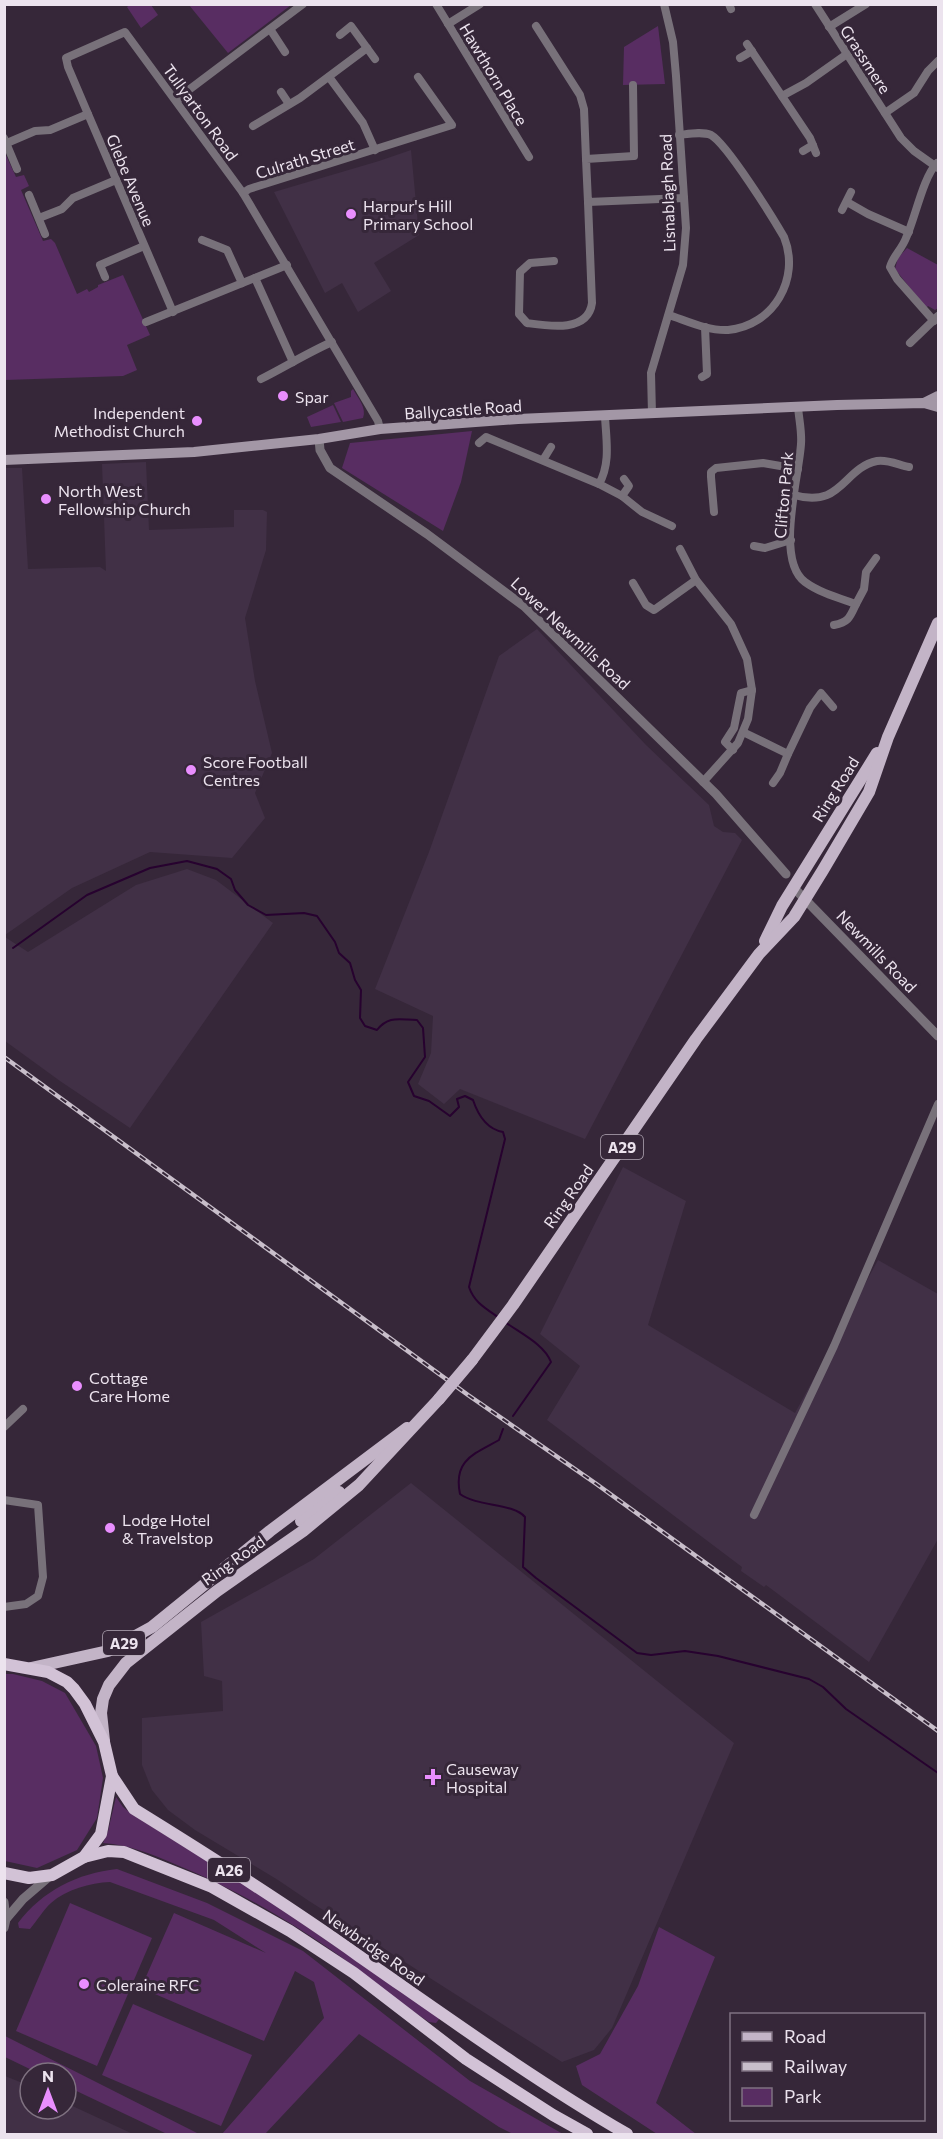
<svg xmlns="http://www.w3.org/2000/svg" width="943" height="2139" font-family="Commissioner,sans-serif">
	<rect width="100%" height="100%" fill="#362739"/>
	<g fill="#413046">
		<path d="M411 150 419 235 374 263 391 291 358 312 342 283 325 293 274 192 379 161Z"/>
		<path d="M146 462 149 530 234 527V510H263L267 512 266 550 245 618 255 681 272 753 255 793 265 818 232 858 150 852 72 888 5 935V468H22L28 569 100 567 106 571 102 464Z"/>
		<path d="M537 629 646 745 709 805 714 826 723 832 735 833 742 840 585 1139 460 1089 444 1104 418 1084 431 1053 433 1016 375 989 429 852 499 656Z"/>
		<path d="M187 869 216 880 273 923 130 1128 60 1081 5 1041V937L28 952 136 885Z"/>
		<path d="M623 1167 686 1201 648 1325 795 1413 878 1260 938 1294V1539L869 1662 766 1585 764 1587 741 1571 742 1567 547 1420 580 1366 540 1334Z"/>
		<path d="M411 1483 734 1743 612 2028 594 2050 562 2062 309 1901 278 1880 195 1830 168 1810 152 1790 142 1765V1718L223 1711 222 1681 204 1676 201 1622 314 1559Z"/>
		<path d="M5 2076 30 2086V2109H66V2103L133 2134H5Z"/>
	</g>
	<g fill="#582d62">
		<path d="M131 4 151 5 158 15 141 28 127 7Z"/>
		<path d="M189 5H291L228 53Z"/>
		<path d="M658 26 665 84 623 85 624 47Z"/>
		<path d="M4 151 16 177 24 175 29 186 21 190 43 241 51 239 55 243 77 294 87 289 89 292 98 287V285L123 275 150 335 127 345 137 370 123 376 5 380Z"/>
		<path d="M907 248 938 265V308L935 310 928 306 926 308 895 269 898 258Z"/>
		<path d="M353 389C358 398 367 408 363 418L343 422 334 403 351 397V391Z"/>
		<path d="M333 405 341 422 311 427 307 417Z"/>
		<path d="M472 431 461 482 443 531 342 468 350 443Z"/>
		<path d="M5 1674H13L42 1681 65 1693 96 1746 103 1778 97 1818 77 1850 37 1868 5 1861Z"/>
		<path d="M116 1797 123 1807 133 1815 246 1885 440 2018 436 2023 429 2022C397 2001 368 1976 337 1954 287 1919 233 1888 177 1865 152 1854 130 1845 103 1843L108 1831Z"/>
		<path d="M117 1869 207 1903 303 1951 470 2081 563 2134H513L499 2127 359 2034 265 2134H222L324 2018 314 1982 295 1971 264 2041 141 1988 174 1913 266 1953 214 1920 110 1882C90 1883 67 1889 51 1903 43 1910 37 1921 30 1929L19 1928 18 1923C42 1891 78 1873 117 1869Z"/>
		<path d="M70 1903 152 1938 97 2066 16 2031Z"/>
		<path d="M659 1927 715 1957 656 2103 696 2134H657L582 2085 576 2066 600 2054 638 1986Z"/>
		<path d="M133 2004 252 2055 221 2126 102 2075Z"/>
		<path d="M5 2036 199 2134H167L66 2086V2073H38L5 2057Z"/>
	</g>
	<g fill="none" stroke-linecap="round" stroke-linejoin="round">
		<g stroke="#27022f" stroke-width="2">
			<path d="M13 948 87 895 150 868 187 861 217 869 231 879 235 890 248 905 266 915 304 913 317 916 335 942 339 953 350 963 355 980 361 990 360 1018 365 1026 377 1030C389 1015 400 1020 417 1020L423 1028 425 1057 408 1082 414 1096 429 1101 450 1116 459 1107 457 1099 465 1096 473 1100C478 1115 486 1129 503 1132L505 1139 469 1287C474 1302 485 1308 498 1317"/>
			<path d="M505 1322C520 1333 544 1344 551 1362L513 1416"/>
			<path d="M503 1429 499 1440C474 1454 453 1460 460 1494 478 1507 513 1503 525 1517L523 1567 536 1578 637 1653 651 1655 685 1651 718 1656 809 1679 823 1687 846 1709 938 1773"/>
		</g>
		<g stroke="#78717a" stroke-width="8">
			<path d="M436 4 529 157"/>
			<path d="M729 4 731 9"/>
			<path d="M815 4 901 138 914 151 938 168"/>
			<path d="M448 24 480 4"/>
			<path d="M536 26 580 95 584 109 586 159"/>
			<path d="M829 27 866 4"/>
			<path d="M270 29 285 52"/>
			<path d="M340 35 351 26 375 59"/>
			<path d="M747 44 810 138 816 153"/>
			<path d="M740 58 752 51"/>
			<path d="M329 77 363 123 375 150"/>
			<path d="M633 85 634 156 586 159 588 202 684 198"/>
			<path d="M281 92 289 104"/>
			<path d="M782 96 806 83 847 54"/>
			<path d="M177 101 190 89 303 4"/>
			<path d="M885 113 914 93 928 71 938 61"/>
			<path d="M253 126 300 98 367 48"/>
			<path d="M4 138 17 169"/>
			<path d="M7 143 35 131 50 130 88 114"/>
			<path d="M803 151 813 145"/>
			<path d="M243 193 249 189 452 125 418 77"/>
			<path d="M29 195 45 234"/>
			<path d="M847 202 868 214 909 232"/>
			<path d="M842 210 851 192"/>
			<path d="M39 218 62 209 73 198 116 180"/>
			<path d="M202 240 227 250 242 283"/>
			<path d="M554 261 530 263 520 272 519 314 527 323C548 326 588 333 592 303L588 202"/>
			<path d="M105 277 100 265 144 246"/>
			<path d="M255 278 293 362"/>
			<path d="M173 312 88 114 68 67 66 58 125 32 243 193 378 421 380 429"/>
			<path d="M669 315C687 321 708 331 728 330 773 326 801 279 784 237 773 218 727 144 711 135 702 131 688 134 679 135"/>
			<path d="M934 321 897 279 890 267C893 256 902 249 906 238 915 219 923 177 937 163"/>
			<path d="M146 322 287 265"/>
			<path d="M910 343 938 316"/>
			<path d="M702 377 707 374 705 327"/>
			<path d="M261 379C285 367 307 353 332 342"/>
			<path d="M798 407C799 419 802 432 801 444 799 477 775 560 805 582 820 593 839 598 856 604L864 589 866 572 876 558"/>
			<path d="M652 414 651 373 683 265 686 228 676 76 673 42 664 4"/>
			<path d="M479 443 486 437 599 484C611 463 606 439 605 416"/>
			<path d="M543 460 551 447"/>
			<path d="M599 484 622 496 642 512 672 526"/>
			<path d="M794 495C842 509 843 468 877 461 887 459 899 465 909 467"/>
			<path d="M622 496 629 486 624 479"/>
			<path d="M714 512 711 477V472L716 468 763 463 798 469"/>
			<path d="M754 546 765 548 791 540"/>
			<path d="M680 549 696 580 731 624 747 659 752 690 748 719 738 743 703 782"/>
			<path d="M633 583 646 605 654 610 696 580"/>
			<path d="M834 625C849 622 850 617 856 604"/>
			<path d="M743 732 788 754 810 708 821 693 833 707"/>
			<path d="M733 750 725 742 734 728 741 693 752 690"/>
			<path d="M773 783 780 773 788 754"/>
			<path d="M4 1427 23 1409"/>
			<path d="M4 1500 38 1505 43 1577 38 1596 26 1604 4 1607"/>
			<path d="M754 1515 834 1346 938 1104"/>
		</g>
		<g stroke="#78717a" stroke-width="9">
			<path d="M319 439 320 450 330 468 427 534 525 607 716 794 786 874"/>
			<path d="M794 888 938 1036"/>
			<path d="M4 1902 6 1919 4 1928"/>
			<path d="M6 1919 23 1899 51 1875"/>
		</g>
		<g stroke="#a397a6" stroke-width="10">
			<path d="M924 403 938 396"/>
			<path d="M4 460 194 452 319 439 380 429 518 419 837 405 924 403 938 407"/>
		</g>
		<g stroke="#c3b4c7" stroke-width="12">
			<path d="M765 941 782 906 877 753"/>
			<path d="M472 1360 513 1305 696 1039 759 954 794 917 823 870 869 792 888 737 938 623"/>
			<path d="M301 1521 339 1492"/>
			<path d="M31 1668 108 1651 152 1627 270 1531 407 1428"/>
			<path d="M104 1741 101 1713 103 1699 109 1685 126 1663 217 1591 303 1531 359 1485 439 1399"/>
		</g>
		<g stroke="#d2c2d6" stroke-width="12">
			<path d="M4 1664 48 1672 67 1682 74 1689 85 1704 104 1742 112 1776 101 1834 84 1857 52 1875 29 1878 4 1873"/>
			<path d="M112 1776 134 1809C210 1856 286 1904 359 1956 447 2017 534 2080 627 2134"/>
			<path d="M84 1857 108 1851 124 1852 212 1887 290 1931 354 1973 466 2059 553 2115 587 2134"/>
		</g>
		<g stroke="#c8beca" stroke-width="4.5">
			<path id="rail" d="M4 1057 468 1395 595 1483 938 1731"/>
		</g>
		<use href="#rail" stroke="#362739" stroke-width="2" stroke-dasharray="7" stroke-linecap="butt"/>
		<path stroke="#c3b4c7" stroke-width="12" d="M439 1399 472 1360"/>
	</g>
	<g fill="#e98efe" stroke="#362739" stroke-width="2">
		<circle cx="351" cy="214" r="6"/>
		<circle cx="283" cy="396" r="6"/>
		<circle cx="197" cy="421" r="6"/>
		<circle cx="46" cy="499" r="6"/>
		<circle cx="191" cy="770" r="6"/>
		<circle cx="77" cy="1386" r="6"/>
		<circle cx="110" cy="1528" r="6"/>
		<path d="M430 1768h6v6h6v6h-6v6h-6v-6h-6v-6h6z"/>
		<circle cx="84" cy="1984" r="6"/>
	</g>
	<g text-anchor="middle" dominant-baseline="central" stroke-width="6" stroke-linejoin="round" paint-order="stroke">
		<g fill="#362739" stroke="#b5abb8" stroke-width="1.5">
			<rect x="601" y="1135" width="42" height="24" rx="4.5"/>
			<rect x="103" y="1631" width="42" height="24" rx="4.5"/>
			<rect x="208" y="1858" width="42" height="24" rx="4.5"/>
		</g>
		<g font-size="15" font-weight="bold" fill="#ece3ee">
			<text x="622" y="1147">A29</text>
			<text x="124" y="1643">A29</text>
			<text x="229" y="1870">A26</text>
		</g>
		<g font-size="16" fill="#ece3ee" stroke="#362739">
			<text transform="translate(866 59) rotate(57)">Grassmere</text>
			<text transform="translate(494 74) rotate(59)">Hawthorn Place</text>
			<text transform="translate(201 112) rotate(54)">Tullyarton Road</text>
			<text transform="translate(305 158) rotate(-17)">Culrath Street</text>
			<text transform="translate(131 180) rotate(67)">Glebe Avenue</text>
			<text transform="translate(667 193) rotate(-92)">Lisnablagh Road</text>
			<text transform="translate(463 409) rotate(-4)">Ballycastle Road</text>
			<text transform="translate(783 495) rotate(-85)">Clifton Park</text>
			<text transform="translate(571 633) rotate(43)">Lower Newmills Road</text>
			<text transform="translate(835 789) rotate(-58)">Ring Road</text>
			<text transform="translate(877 951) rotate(46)">Newmills Road</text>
			<text transform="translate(568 1196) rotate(-55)">Ring Road</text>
			<text transform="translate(233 1560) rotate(-35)">Ring Road</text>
			<text transform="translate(374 1947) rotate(35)">Newbridge Road</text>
		</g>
		<g font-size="16" fill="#ece3ee" stroke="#362739" text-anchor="start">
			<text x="363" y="205">Harpur's Hill<tspan x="363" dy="18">Primary School</tspan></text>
			<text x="295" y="396">Spar</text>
			<text x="185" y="412" text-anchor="end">Independent<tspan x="185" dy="18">Methodist Church</tspan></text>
			<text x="58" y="490">North West<tspan x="58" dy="18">Fellowship Church</tspan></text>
			<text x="203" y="761">Score Football<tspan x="203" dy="18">Centres</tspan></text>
			<text x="89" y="1377">Cottage<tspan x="89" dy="18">Care Home</tspan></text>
			<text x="122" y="1519">Lodge Hotel<tspan x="122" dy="18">&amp; Travelstop</tspan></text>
			<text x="446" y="1768">Causeway<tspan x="446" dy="18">Hospital</tspan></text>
			<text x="96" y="1984">Coleraine RFC</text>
		</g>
	</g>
	<rect width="943" height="2139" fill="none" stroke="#ece3ee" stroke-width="12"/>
	<rect x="730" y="2013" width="195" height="108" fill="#362739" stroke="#7f7281" stroke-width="1.5"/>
	<rect x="742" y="2032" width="30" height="9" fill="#c3b4c7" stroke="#7f7281" stroke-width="1.5"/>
	<text x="784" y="2043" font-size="18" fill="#ece3ee">Road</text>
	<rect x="742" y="2062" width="30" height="9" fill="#c8beca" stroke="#7f7281" stroke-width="1.5"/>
	<text x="784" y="2073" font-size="18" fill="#ece3ee">Railway</text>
	<rect x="742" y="2088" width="30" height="18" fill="#582d62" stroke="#7f7281" stroke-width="1.5"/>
	<text x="784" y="2103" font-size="18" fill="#ece3ee">Park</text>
	<g transform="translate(48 2091)"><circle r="28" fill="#362739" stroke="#7f7281" stroke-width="1.5"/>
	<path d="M0-4.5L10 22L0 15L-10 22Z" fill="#e98efe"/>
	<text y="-9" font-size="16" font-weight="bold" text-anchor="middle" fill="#ece3ee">N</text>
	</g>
</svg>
